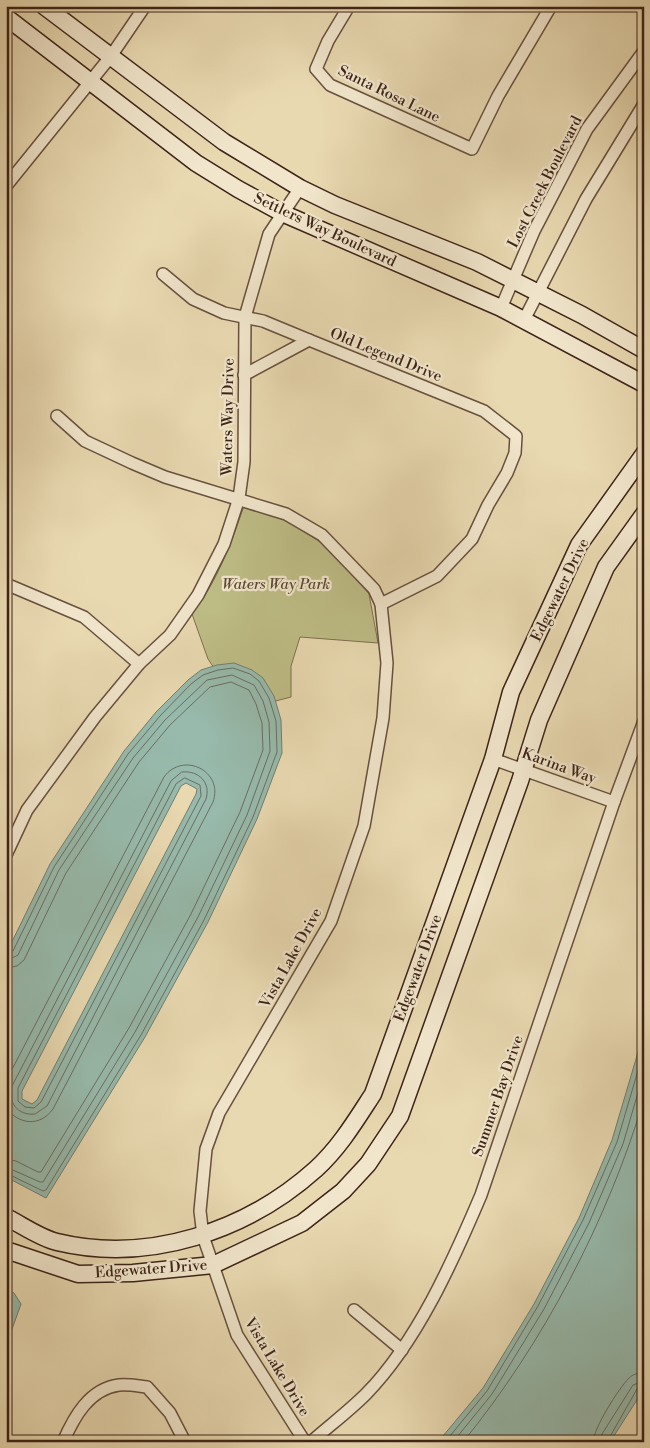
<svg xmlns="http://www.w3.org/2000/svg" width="650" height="1448" font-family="'Libre Bodoni',serif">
	<rect width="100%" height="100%" fill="#e9d9b1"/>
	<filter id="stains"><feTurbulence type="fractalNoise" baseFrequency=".004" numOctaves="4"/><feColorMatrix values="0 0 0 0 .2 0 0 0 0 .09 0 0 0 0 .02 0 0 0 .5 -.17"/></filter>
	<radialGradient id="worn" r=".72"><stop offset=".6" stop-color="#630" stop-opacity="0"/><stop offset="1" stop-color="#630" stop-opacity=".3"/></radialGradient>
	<path fill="#bebd86" stroke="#7e704f" d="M244 506 286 520 320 542 351 573 369 594 378 643 300 637 291 666V697L264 704 218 674 208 659 192 614C217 582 231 544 244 506Z"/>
	<g fill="#97baac" stroke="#737e71" fill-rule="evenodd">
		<path d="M234 663 252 670 263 678 274 696 281 720 282 753 257 819 208 922 145 1037 46 1198 6 1177V954L50 864 124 751 156 712 188 680 201 670 217 665ZM186 783 197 789 196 794 37 1100 32 1104 22 1099V1091L181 786Z"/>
		<path d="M644 1032V1389L610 1442H438L483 1388 534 1304 579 1218 612 1140Z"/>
		<path d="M6 1289 14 1293 21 1304 6 1346Z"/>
	</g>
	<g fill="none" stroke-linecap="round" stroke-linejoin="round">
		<g stroke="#6a6e62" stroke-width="1">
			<path d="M182 772C199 770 211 783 206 799L47 1106 35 1114C18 1116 7 1102 12 1086L171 781Z"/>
			<path d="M185 778 200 785 201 796 41 1102 34 1108 25 1107 18 1101V1088L176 784Z"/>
			<path d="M6 954 13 951 54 867 128 754 160 716 191 684 203 675 218 670 233 668 250 674 259 681 269 698 276 721 277 752 253 817 204 920 141 1035 46 1190 43 1191 6 1173"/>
			<path d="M6 961 18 955 59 870 133 758 165 720 207 680 232 675 254 685 263 701 269 722 270 751 247 815 198 917 135 1032 43 1182H40L6 1167"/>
			<path d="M6 968 17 966 24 960 66 873 139 762 170 725 210 687 231 682 249 690 256 704 262 723 263 750 240 812 191 914 129 1028 41 1172H38L16 1161 6 1159"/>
			<path d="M6 1081 164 777C183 751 224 771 213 802L53 1109C40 1127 19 1125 6 1108"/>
			<path d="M445 1442 487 1391 538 1306 583 1220 617 1142 644 1050"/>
			<path d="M453 1442 492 1394 544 1309 589 1223 623 1144 644 1072"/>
			<path d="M463 1442C543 1344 608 1220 644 1099"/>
			<path d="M593 1442C593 1429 619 1388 629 1378 633 1374 638 1373 644 1373"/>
			<path d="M600 1442 602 1434 633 1385 644 1381"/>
			<path d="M607 1442 637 1389 644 1387"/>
		</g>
		<g stroke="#68503e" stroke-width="14">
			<g id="street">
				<path d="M349 6 328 41 316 69 330 85 472 149 498 96 551 6"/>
				<path d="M6 186 111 56 145 6"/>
				<path d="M163 274 193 299 224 313 263 321 309 340"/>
				<path d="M501 308 534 231 587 129 644 51"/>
				<path d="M524 320 586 199 644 104"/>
				<path d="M244 375 309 340 484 411 516 436 515 453 507 473 488 505 472 539 437 576 381 604"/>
				<path d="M57 416 85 441 132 463 165 477 286 514 322 535 374 589 381 604 387 663 383 718 364 826 331 921 219 1113 206 1149 200 1211 203 1236 237 1335 305 1442"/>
				<path d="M6 584 84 617 139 664"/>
				<path d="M493 759 614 802"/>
				<path d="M6 855 27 810 95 717 139 664 170 635 198 595 224 544 239 498 244 462 245 317 269 234 300 188"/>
				<path d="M354 1310 402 1350"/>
				<path d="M63 1442C74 1417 89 1389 119 1385 127 1384 138 1386 147 1387L170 1413 185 1442"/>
				<path d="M311 1442C329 1426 349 1411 366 1394 417 1342 453 1261 481 1195L614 802 644 721"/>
			</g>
		</g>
		<g stroke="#3d2318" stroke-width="19">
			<g id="secondary">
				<path d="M44 6 224 142 300 188 335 205 477 262 582 315 644 350"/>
				<path d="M6 17 196 163 238 189 282 213 501 308 644 384"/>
				<path d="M6 1217C22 1225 40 1238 57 1242 149 1264 247 1231 316 1169 340 1147 356 1120 373 1094L493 759 511 692 579 545 644 454"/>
				<path d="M6 1250 78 1274 133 1273 213 1265 302 1223 343 1191 368 1164 400 1116 520 781 539 720 606 567 644 514"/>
			</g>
		</g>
		<use href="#street" stroke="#f1e6cc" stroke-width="11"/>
		<use href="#secondary" stroke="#f1e6cc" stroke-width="16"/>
	</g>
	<g text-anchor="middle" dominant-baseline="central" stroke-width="4.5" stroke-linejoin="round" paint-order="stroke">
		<g font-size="15" fill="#3d2318" stroke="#f1e6cc">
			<text transform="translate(389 94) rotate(26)">Santa Rosa Lane</text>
			<text transform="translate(545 182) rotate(-63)">Lost Creek Boulevard</text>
			<text transform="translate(325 230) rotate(25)">Settlers Way Boulevard</text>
			<text transform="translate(386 355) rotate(22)">Old Legend Drive</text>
			<text transform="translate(228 417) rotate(-89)">Waters Way Drive</text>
			<text transform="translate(560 590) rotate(-64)">Edgewater Drive</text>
			<text transform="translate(559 766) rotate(20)">Karina Way</text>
			<text transform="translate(291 958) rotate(-61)">Vista Lake Drive</text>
			<text transform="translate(418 968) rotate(-70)">Edgewater Drive</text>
			<text transform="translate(498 1096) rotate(-71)">Summer Bay Drive</text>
			<text transform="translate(151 1269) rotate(-4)">Edgewater Drive</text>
			<text transform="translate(277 1367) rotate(59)">Vista Lake Drive</text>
		</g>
		<g font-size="15" font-style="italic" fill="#5d4a34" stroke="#f1e6cc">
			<text x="276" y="584">Waters Way Park</text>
		</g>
	</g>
	<rect width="650" height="1448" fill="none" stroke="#e9d9b1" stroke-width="25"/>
	<rect x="8" y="8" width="635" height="1433" fill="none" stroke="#3d2318" stroke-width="2.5"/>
	<rect x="12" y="12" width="625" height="1423" fill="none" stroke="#3d2318"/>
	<rect width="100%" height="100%" filter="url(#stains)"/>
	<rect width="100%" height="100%" fill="url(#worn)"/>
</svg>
